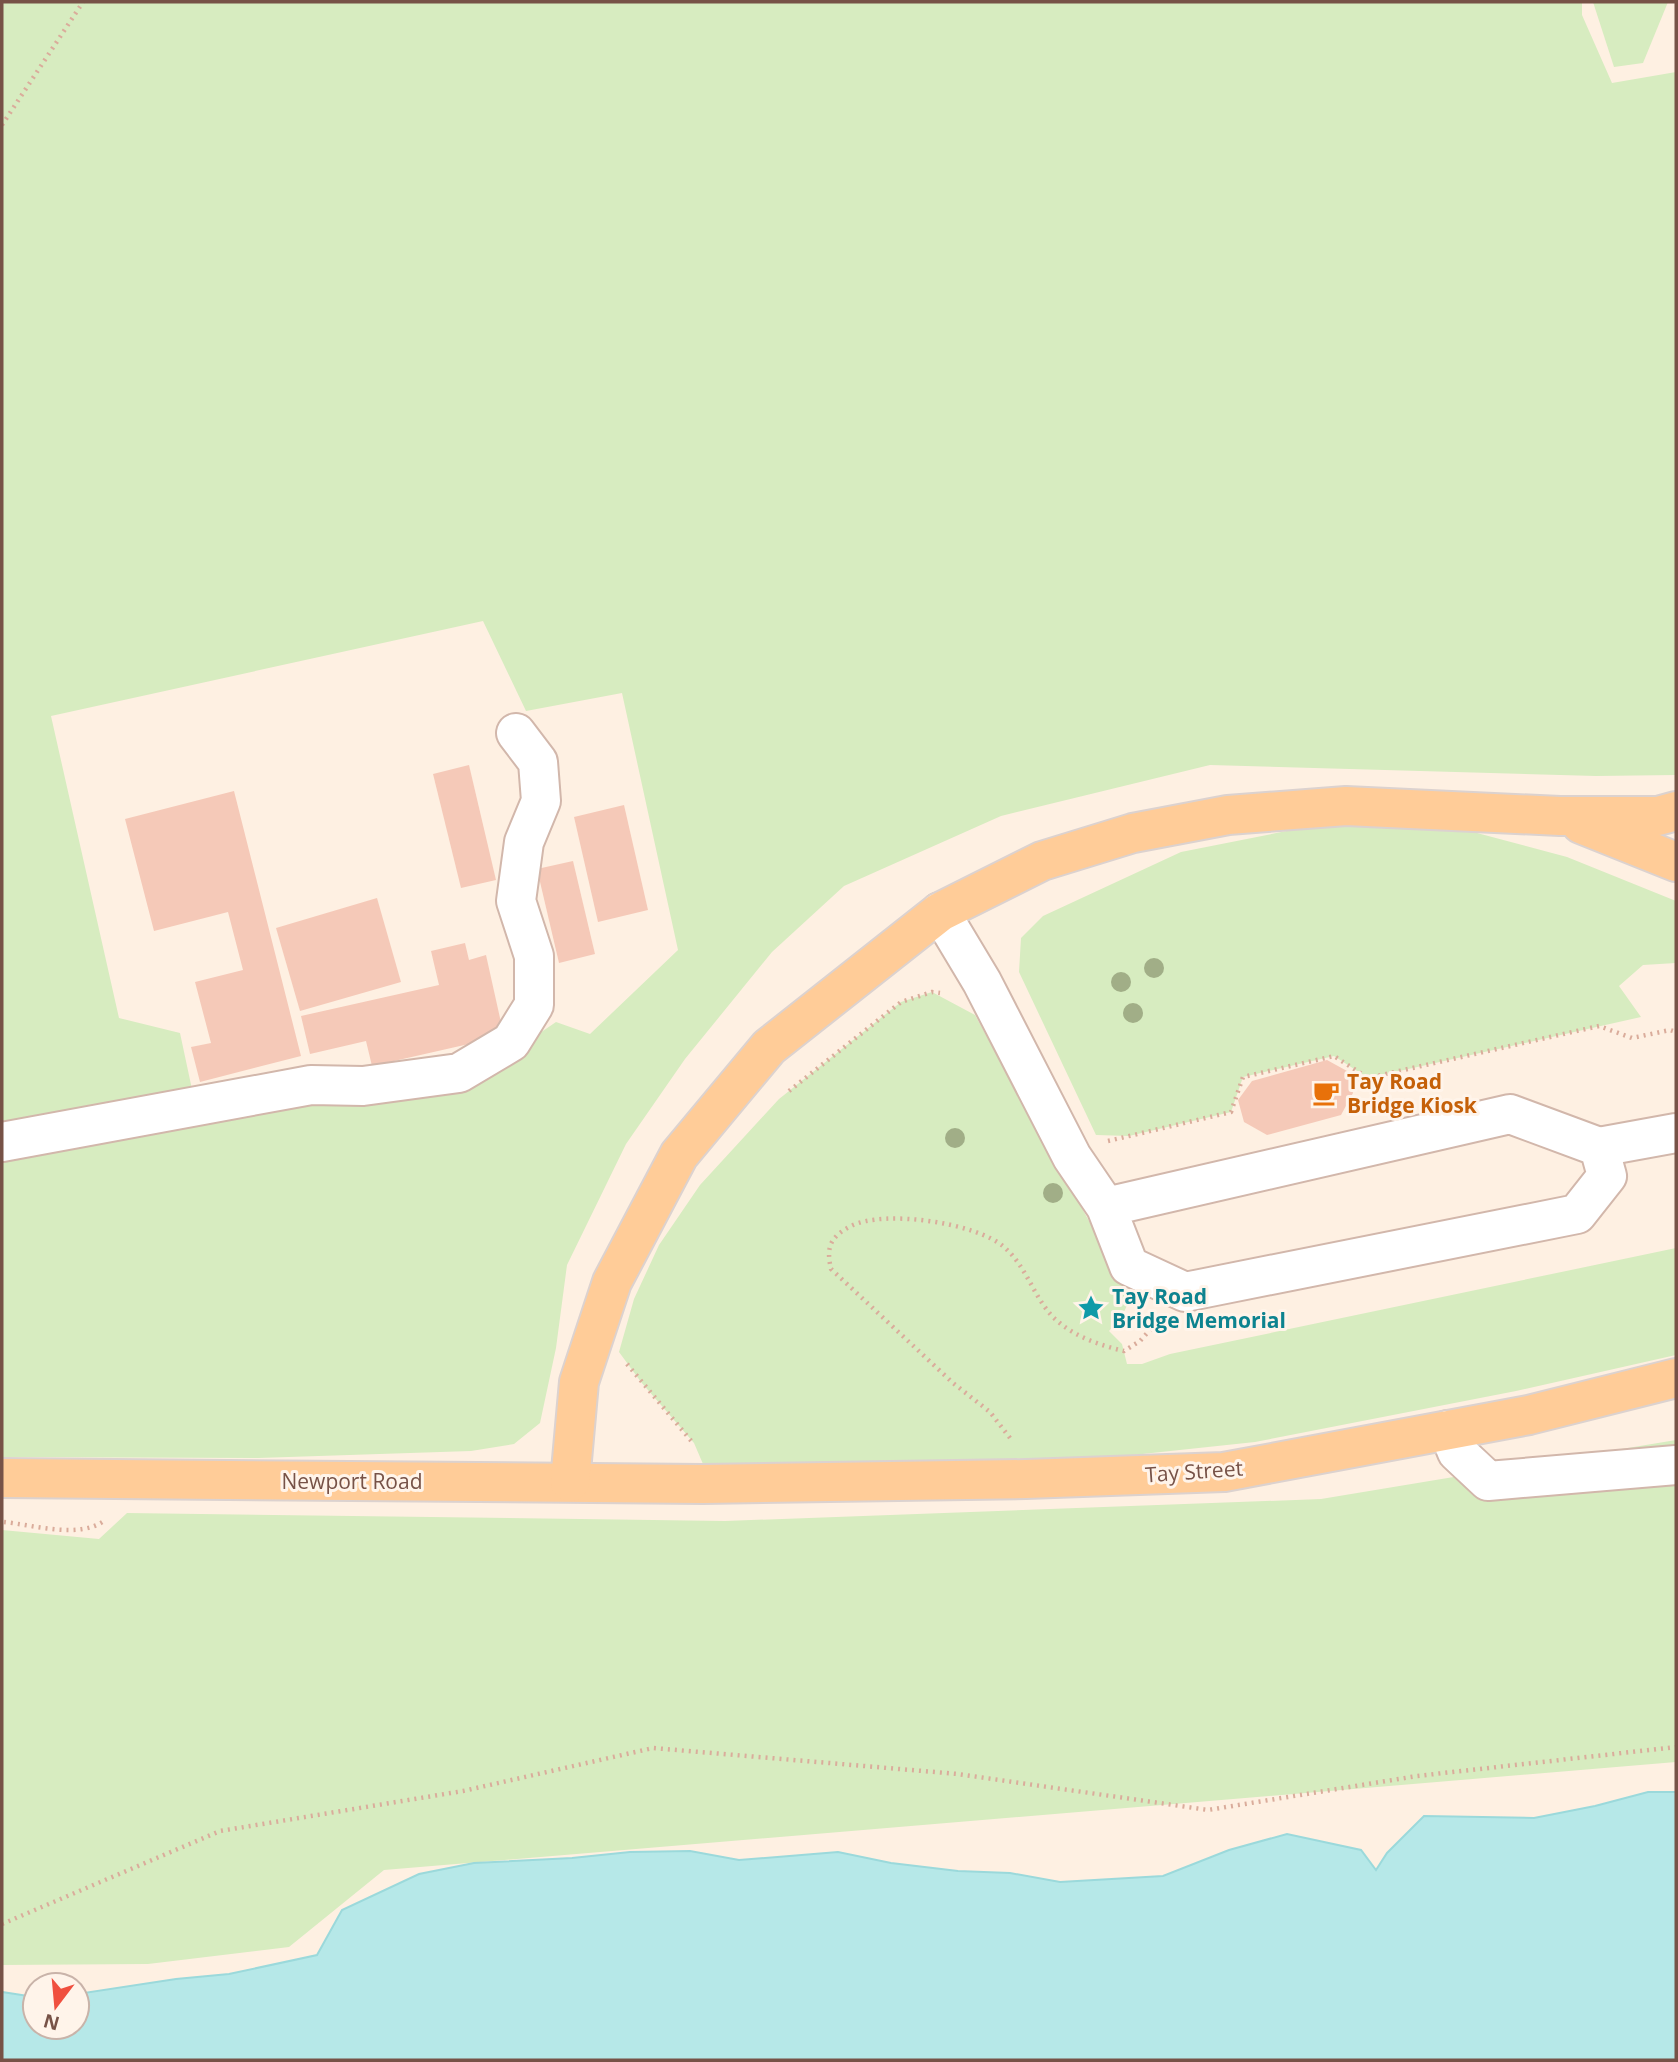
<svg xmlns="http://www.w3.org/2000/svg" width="1678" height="2062" font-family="'Open Sans',sans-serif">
	<rect width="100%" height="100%" fill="#fef0e2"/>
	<g fill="#d7ecc0">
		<path d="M2 2H1582V15L1612 83 1676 72V775L1596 776 1210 765 1001 816 844 886 772 952 685 1059 626 1144 567 1265 556 1348 540 1423 514 1444 471 1451 258 1458 2 1457V1155L199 1119 458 1089 556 1022 590 1034 678 950 622 693 526 711 483 621 51 716 119 1018 180 1033 193 1094 2 1125Z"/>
		<path d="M1593 2H1668L1643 63 1614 67Z"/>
		<path d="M1443 824 1567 857 1676 901V963L1643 965 1619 986 1641 1017 1368 1078 1334 1056 1243 1077 1231 1112 1129 1136 1096 1135 1019 972 1021 938 1043 916 1181 852 1312 826Z"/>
		<path d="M932 992 975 1015 1131 1297 1122 1316 1109 1331 1122 1344 1127 1364H1142L1170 1354 1676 1248V1355L1516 1391 1255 1442 1114 1457 703 1464 694 1443 641 1382 619 1352 634 1299 659 1245 700 1185 779 1099 901 1002Z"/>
		<path d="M1676 1440V1762L384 1870 289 1947 148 1964 2 1965V1530L99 1539 127 1513 725 1521 1321 1499Z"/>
	</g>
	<path fill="#b6e8e8" stroke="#9bd9db" stroke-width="2" d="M1648 1792H1676V2060H2V1992L35 1997V2027H77V1994L176 1979 229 1974 317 1955 342 1910 419 1874 474 1863 572 1858 630 1852 690 1851 739 1860 838 1852 891 1863 958 1871 1010 1873 1060 1882 1163 1876 1229 1850 1287 1834 1361 1850 1376 1870 1387 1853 1424 1816 1534 1818 1595 1806Z"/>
	<g fill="#f5c9b8">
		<path d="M469 765 496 880 461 888 433 774Z"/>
		<path d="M234 791 301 1056 200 1082 191 1047 211 1043 195 982 243 970 228 912 154 931 125 819Z"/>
		<path d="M624 805 648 910 598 922 574 817Z"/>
		<path d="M573 861 595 954 559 963 537 869Z"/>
		<path d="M377 898 401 982 300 1011 276 928Z"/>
		<path d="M465 943 469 960 486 955 504 1036 372 1066 366 1041 310 1054 301 1016 439 985 431 951Z"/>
		<path d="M1327 1060 1347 1071 1353 1093 1341 1115 1267 1135 1244 1122 1238 1100 1252 1081Z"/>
	</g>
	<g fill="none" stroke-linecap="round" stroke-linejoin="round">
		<g stroke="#d2b7ab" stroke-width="42">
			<g id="minor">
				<path d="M940 912 982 982 1072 1157 1106 1207 1129 1266 1185 1292 1577 1214 1607 1176 1599 1147 1510 1114 1106 1207"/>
				<path d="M2 1142 311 1085 363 1086 459 1073 511 1042 534 1005V956L516 901 524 842 541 801 538 762 516 733"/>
				<path d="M1599 1147 1676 1133"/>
				<path d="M1448 1430 1457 1452 1488 1481 1676 1465"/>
			</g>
		</g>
		<g stroke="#dcd2cf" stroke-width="42">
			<g id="major">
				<path d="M1581 824 1676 862"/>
				<path d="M2 1478 703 1484 1026 1479 1224 1472 1529 1415 1676 1378"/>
				<path d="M570 1482 579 1382 612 1282 679 1155 769 1047 940 912 1042 861 1133 833 1228 815 1346 806 1560 816H1658L1676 811"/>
			</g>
		</g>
		<g stroke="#daac9b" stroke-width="4.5" stroke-dasharray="2 5" stroke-linecap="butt">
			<path d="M2 125 83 2"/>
			<path d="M789 1091 901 1002 932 992 940 993"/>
			<path d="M1108 1141 1231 1112 1243 1077 1334 1056 1368 1078 1599 1026 1632 1038 1670 1030 1676 1032"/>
			<path d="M627 1364 693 1443"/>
			<path d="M1010 1438 990 1412 953 1383 831 1269C826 1247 830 1237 851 1226 884 1209 977 1223 1004 1247 1027 1267 1033 1296 1053 1317 1072 1336 1099 1345 1124 1351L1140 1341 1157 1322"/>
			<path d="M4 1522C34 1525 78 1539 104 1521"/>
			<path d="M2 1924 220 1831 463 1791 653 1748 958 1774 1208 1810 1417 1776 1676 1747"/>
		</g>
		<use href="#minor" stroke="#fff" stroke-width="38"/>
		<use href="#major" stroke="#ffcc98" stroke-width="38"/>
	</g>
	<g fill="#a1ae87">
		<circle cx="1154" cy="968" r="10"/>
		<circle cx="1121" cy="982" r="10"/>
		<circle cx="1133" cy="1013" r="10"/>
		<circle cx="955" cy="1138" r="10"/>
		<circle cx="1053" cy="1193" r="10"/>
	</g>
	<defs>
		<g id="cafe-bare" transform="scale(2.1)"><path d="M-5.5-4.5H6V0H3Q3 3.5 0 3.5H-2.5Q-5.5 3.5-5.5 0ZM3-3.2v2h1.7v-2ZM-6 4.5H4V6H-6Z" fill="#e8710a" stroke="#fff4ea" stroke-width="2.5" paint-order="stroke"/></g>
		<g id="sight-bare" transform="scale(2.1)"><path d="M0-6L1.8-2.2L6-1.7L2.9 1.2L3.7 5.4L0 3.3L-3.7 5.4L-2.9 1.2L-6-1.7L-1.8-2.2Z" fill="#0f9aa8" stroke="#fff4ea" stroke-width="2.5" paint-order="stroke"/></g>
	</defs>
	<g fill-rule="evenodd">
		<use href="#cafe-bare" x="1326" y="1093"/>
		<use href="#sight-bare" x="1091" y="1308"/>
	</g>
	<g text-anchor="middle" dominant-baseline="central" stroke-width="6" stroke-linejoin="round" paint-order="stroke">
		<g font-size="21" font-weight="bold" fill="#c56008" stroke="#fff4ea" text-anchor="start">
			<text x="1347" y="1081">Tay Road<tspan x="1347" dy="24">Bridge Kiosk</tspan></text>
		</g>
		<g font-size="21" font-weight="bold" fill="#0d838f" stroke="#fff4ea" text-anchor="start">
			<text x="1112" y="1296">Tay Road<tspan x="1112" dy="24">Bridge Memorial</tspan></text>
		</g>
		<g font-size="21" fill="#775247" stroke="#fff4ea">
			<text transform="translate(1194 1471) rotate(-4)">Tay Street</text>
			<text x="352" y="1481">Newport Road</text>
		</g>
	</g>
	<rect width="1678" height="2062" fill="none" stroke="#775247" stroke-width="7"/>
	<g transform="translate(56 2006) rotate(196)"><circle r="33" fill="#fff4ea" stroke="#c9b3a9" stroke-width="2"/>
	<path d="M0-5L12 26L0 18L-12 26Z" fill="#f0503f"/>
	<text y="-10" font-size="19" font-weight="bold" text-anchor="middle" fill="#775247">N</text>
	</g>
</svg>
